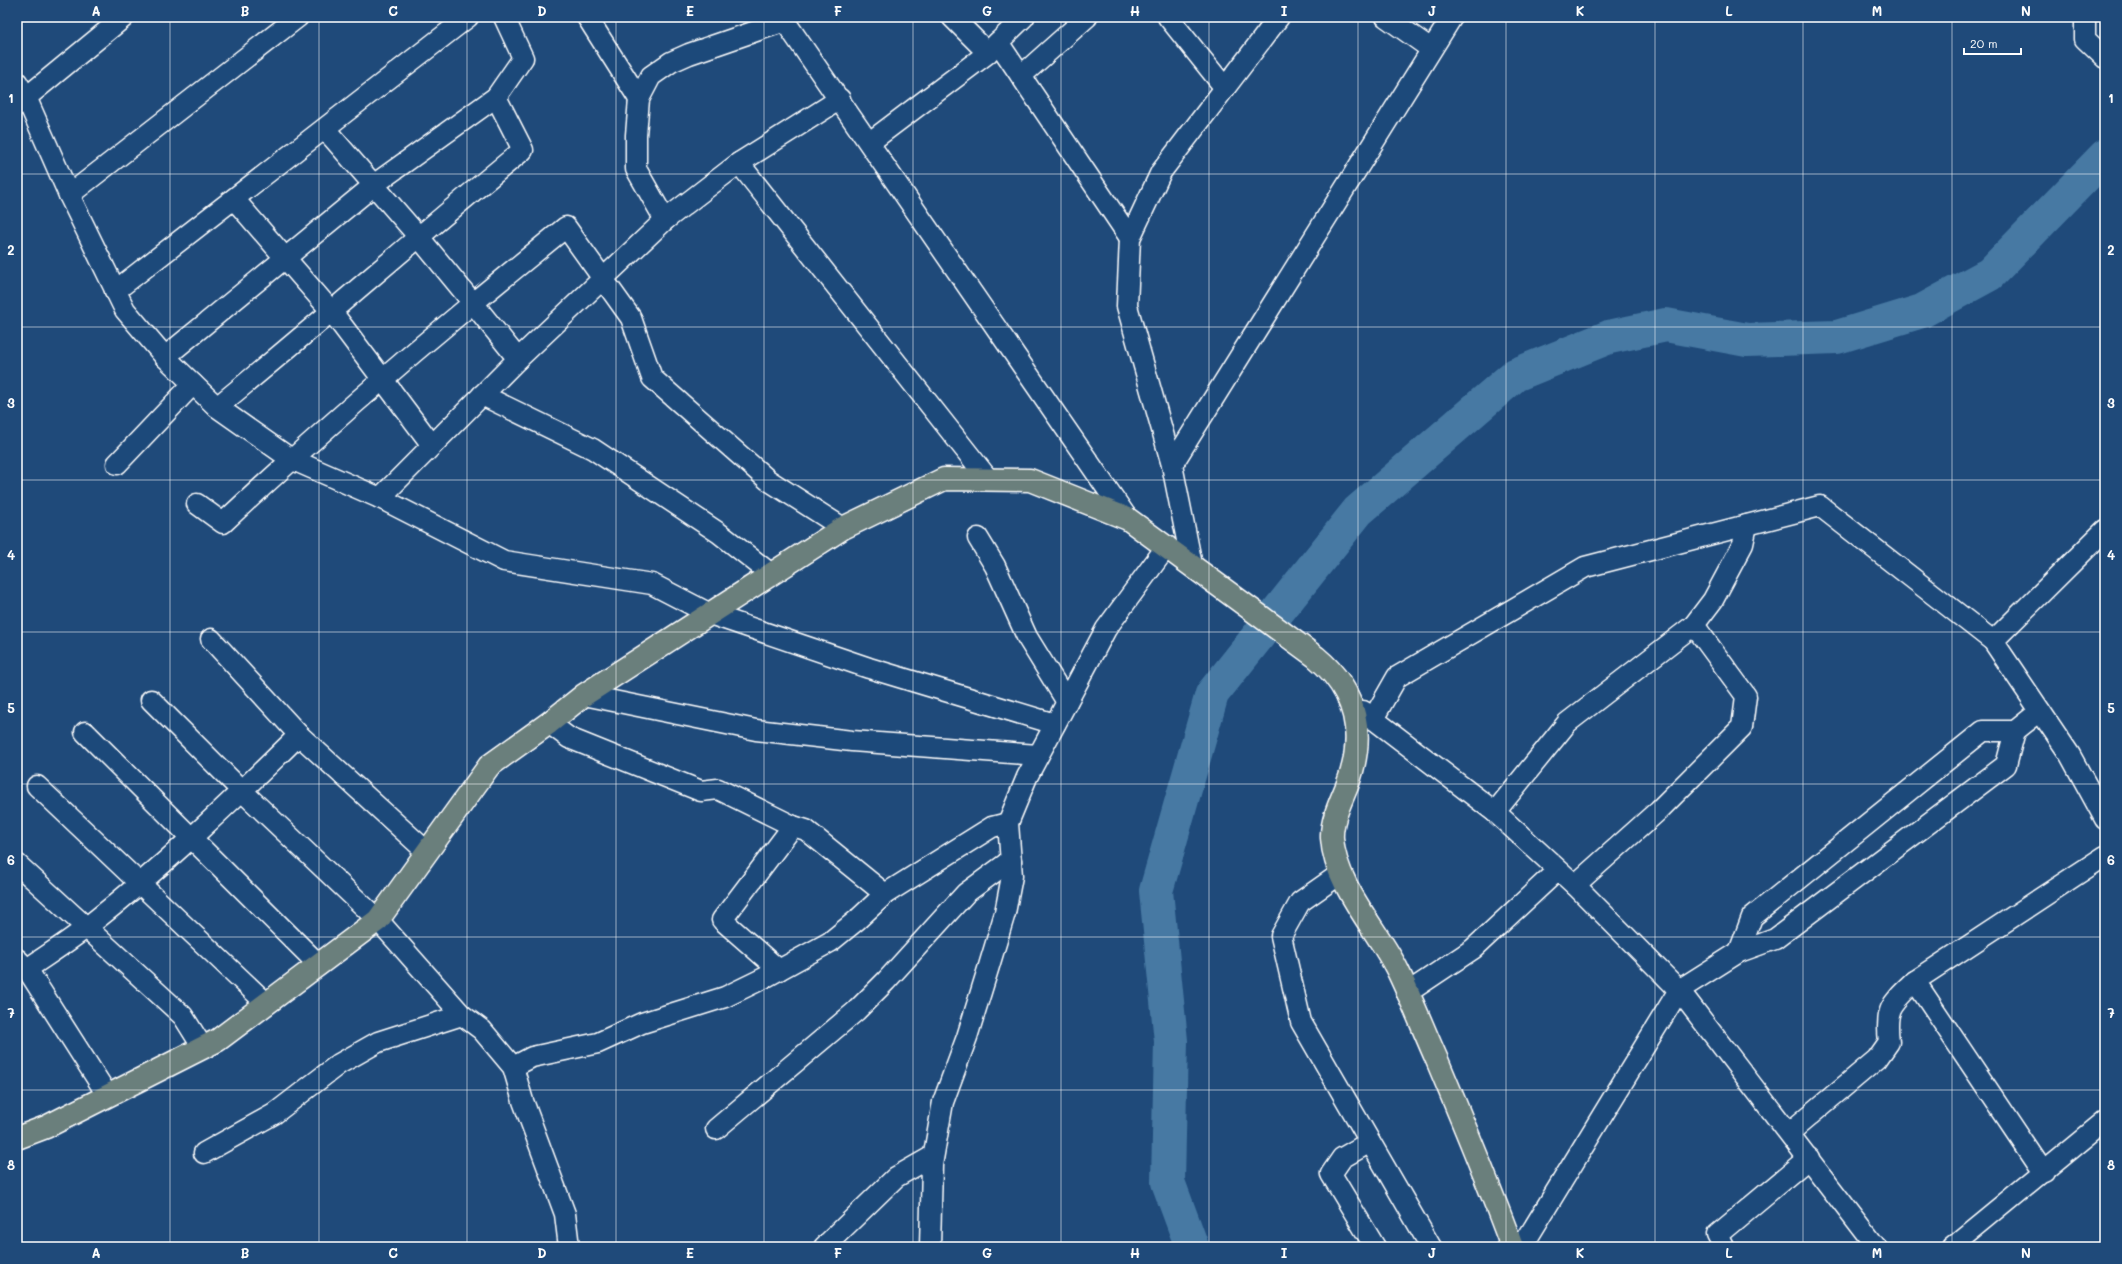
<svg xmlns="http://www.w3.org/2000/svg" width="2122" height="1264" font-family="Mali,sans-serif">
	<rect width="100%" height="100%" fill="#1f4a7a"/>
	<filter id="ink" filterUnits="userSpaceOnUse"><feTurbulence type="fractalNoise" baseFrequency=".025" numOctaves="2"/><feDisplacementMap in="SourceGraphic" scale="8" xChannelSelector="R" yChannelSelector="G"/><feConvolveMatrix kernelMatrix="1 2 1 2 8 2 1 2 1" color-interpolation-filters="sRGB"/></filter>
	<g filter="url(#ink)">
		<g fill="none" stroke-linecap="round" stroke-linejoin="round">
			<path stroke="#4679a3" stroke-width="34" d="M1192 1247 1168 1182 1171 1041 1156 891 1212 694 1358 511 1515 375 1609 337 1666 325 1747 340 1837 337 1922 311 1990 274 2105 156"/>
			<g stroke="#fff" stroke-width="23">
				<g id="minor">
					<path d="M587 17 639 99"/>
					<path d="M782 17 1128 519"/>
					<path d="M1168 17 1225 88"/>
					<path d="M1386 17 1431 49"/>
					<path d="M2085 17V39L2105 58"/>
					<path d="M998 42 1130 238"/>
					<path d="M988 52 1024 17"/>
					<path d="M1021 76 1087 17"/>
					<path d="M17 82 26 97 69 195 125 310 165 357 217 407 291 459 380 498"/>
					<path d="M840 99 739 163 665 220 518 359 380 498 504 561 652 584 710 614 869 668 1055 724"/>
					<path d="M17 105 124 17"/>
					<path d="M870 142 988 53 952 17"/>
					<path d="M739 163 989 480"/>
					<path d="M69 195 298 17"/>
					<path d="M234 199 332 312 432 445"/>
					<path d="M665 220 636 169V135L639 99 651 76 671 62 689 54 785 21"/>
					<path d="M115 291 468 17"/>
					<path d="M165 357 379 181 496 97 523 58 504 17"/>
					<path d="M518 359 473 303 566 227 631 318 652 378 768 480 843 528"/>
					<path d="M482 395 593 449 719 533 771 574"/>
					<path d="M217 407C320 323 420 234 523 150L496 97"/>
					<path d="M117 464 193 384"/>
					<path d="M1172 465 1452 17"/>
					<path d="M197 504 223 523C304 447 387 374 473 303L418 236 325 129"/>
					<path d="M978 538 995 566 1027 637 1067 702"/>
					<path d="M1192 565 1172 465 1127 306 1130 238 1161 172 1279 17"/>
					<path d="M211 639 299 735 427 852"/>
					<path d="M1993 641 2105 530"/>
					<path d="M584 695 756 730 852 741 1038 755"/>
					<path d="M151 700 242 791 378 920 462 1015 482 1030 513 1067 523 1101 565 1214 569 1247"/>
					<path d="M1363 711 1495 812 1575 885 1679 990 1876 1247"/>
					<path d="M1373 719 1397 677 1585 567 1820 506 1993 641 2070 755 2105 819"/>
					<path d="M549 723 569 738 701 791 718 789 793 826 806 830 885 894"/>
					<path d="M85 732 319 965"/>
					<path d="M37 786 267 1004"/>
					<path d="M1495 812 1567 723 1694 625 1713 600 1743 544 1747 525"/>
					<path d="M17 864 183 1016 203 1048"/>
					<path d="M1340 874 1300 902 1281 936 1301 1022 1431 1247"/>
					<path d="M1575 885 1659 810 1742 727 1746 696 1694 625"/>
					<path d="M1739 952 1752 917 1983 731H2015L2040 711"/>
					<path d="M17 959 27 969 108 1096"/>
					<path d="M27 969C47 955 68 942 87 927 162 868 231 802 299 735"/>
					<path d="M779 970 722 920 793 826"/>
					<path d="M1407 993 1473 949 1558 870"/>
					<path d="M513 1067 532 1057 598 1043 642 1023 725 997 766 977 830 942 857 920 885 894 992 827 1008 823"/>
					<path d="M716 1129 856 1011 886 981 966 893 1011 860"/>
					<path d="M1790 1132 1877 1059 1889 1042C1885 1008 1891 1004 1915 981"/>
					<path d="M1370 1142 1342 1158 1331 1174 1375 1247"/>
					<path d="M204 1153 274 1114 339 1064 378 1042 462 1015"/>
					<path d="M2044 1173 1915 981 2105 856"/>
					<path d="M824 1247 896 1177 933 1156"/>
					<path d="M930 1247 932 1165 943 1102 967 1037 989 966 1005 913 1012 876 1008 823 1027 777 1106 629 1167 546"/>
					<path d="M1522 1247 1679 990 1739 952 1775 939 2006 765 2015 731"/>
					<path d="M1723 1247 1717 1235 1809 1158"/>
					<path d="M1952 1247 2105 1121"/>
				</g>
			</g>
			<g stroke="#fff" stroke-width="25">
				<path id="major" d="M17 1138 46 1127 218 1040 378 920 489 766 549 723 584 695 843 528 944 479 1030 480 1128 519 1316 657C1358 692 1366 736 1347 786 1341 801 1331 821 1332 838 1335 886 1378 930 1398 971 1412 1000 1424 1031 1437 1060 1463 1122 1489 1184 1512 1247"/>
			</g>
			<use href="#minor" stroke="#1f4a7a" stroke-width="20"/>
			<use href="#major" stroke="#6b7f7c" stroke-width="22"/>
		</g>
	</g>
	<path fill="none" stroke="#fff" stroke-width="1" stroke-opacity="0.55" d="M170 17V1247M319 17V1247M467 17V1247M616 17V1247M764 17V1247M913 17V1247M1061 17V1247M1209 17V1247M1358 17V1247M1506 17V1247M1655 17V1247M1803 17V1247M1952 17V1247M17 174H2105M17 327H2105M17 480H2105M17 632H2105M17 784H2105M17 937H2105M17 1090H2105"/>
	<rect width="2122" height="1264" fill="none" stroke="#1f4a7a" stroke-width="44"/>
	<path d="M1964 48v6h57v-6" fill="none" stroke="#ffffff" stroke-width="2"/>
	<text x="1970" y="48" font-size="12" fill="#ffffff" stroke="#1f4a7a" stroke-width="3" paint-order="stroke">20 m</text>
	<rect x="22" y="22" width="2078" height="1220" fill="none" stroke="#fff" stroke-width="1.5"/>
	<g font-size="13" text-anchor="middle" font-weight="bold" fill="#fff">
		<text x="96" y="16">A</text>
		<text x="245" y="16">B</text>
		<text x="393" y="16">C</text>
		<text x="542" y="16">D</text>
		<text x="690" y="16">E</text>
		<text x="838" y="16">F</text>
		<text x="987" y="16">G</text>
		<text x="1135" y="16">H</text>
		<text x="1284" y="16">I</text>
		<text x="1432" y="16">J</text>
		<text x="1580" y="16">K</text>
		<text x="1729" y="16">L</text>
		<text x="1877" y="16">M</text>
		<text x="2026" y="16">N</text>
		<text x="11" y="103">1</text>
		<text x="2111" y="103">1</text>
		<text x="11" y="255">2</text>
		<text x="2111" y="255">2</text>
		<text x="11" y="408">3</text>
		<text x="2111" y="408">3</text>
		<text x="11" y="560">4</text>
		<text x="2111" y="560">4</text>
		<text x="11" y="713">5</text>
		<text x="2111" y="713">5</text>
		<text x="11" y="865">6</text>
		<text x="2111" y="865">6</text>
		<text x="11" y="1018">7</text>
		<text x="2111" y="1018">7</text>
		<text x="11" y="1170">8</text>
		<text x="2111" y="1170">8</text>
		<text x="96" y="1258">A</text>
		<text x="245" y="1258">B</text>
		<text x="393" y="1258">C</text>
		<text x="542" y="1258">D</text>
		<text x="690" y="1258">E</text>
		<text x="838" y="1258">F</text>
		<text x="987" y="1258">G</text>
		<text x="1135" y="1258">H</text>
		<text x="1284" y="1258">I</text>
		<text x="1432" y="1258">J</text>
		<text x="1580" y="1258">K</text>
		<text x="1729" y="1258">L</text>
		<text x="1877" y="1258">M</text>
		<text x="2026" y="1258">N</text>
	</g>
</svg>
